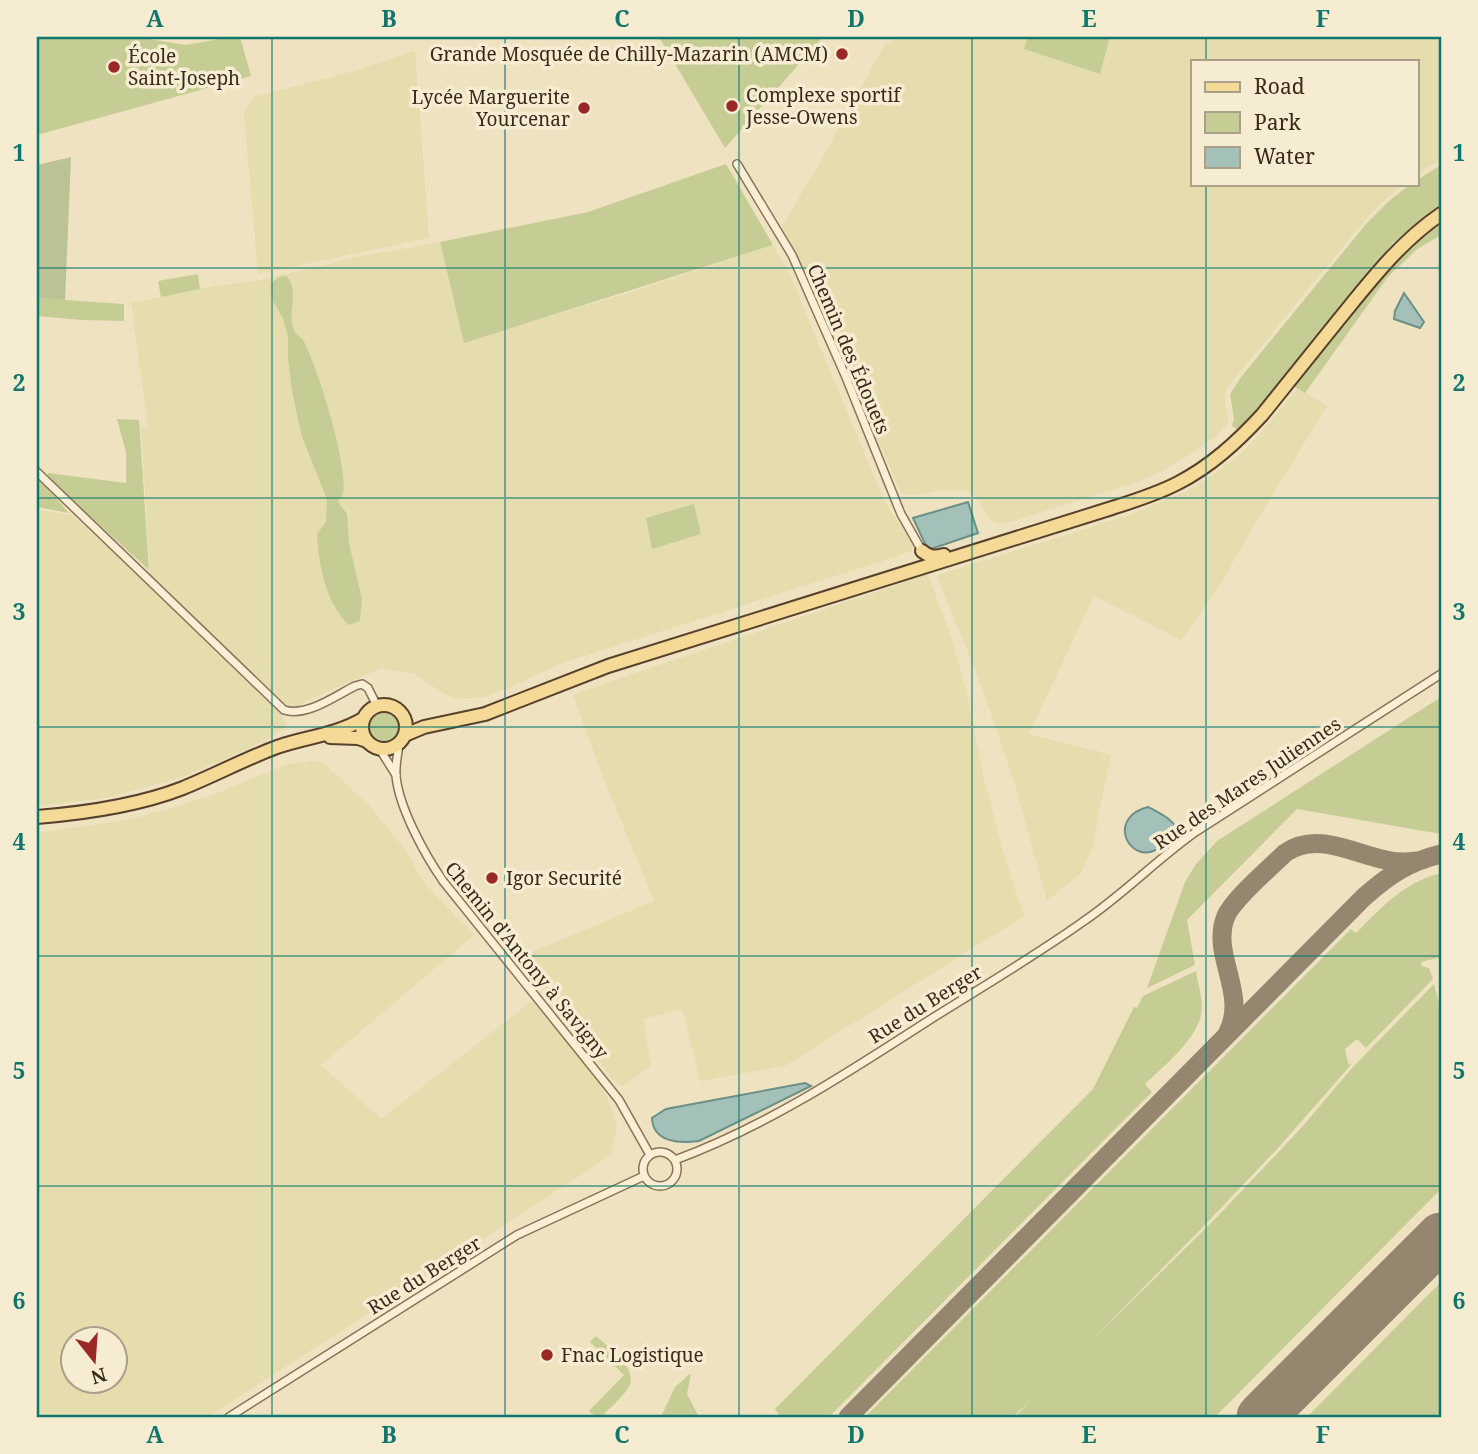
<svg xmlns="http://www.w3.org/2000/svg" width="1478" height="1454" font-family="'Noto Serif',serif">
	<rect width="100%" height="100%" fill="#efe2c1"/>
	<g fill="#e5ddae" fill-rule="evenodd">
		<path d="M896 37H1028L1100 73 1110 37H1441V160L1417 174V61H1193V184H1404L1380 204 1365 220 1226 389 1225 403 1228 419 1227 424 1217 436 1186 457 1160 472 1137 482 1007 523 998 524 990 520 978 499 969 491 950 490 911 495 901 494 815 289 782 226 819 164 886 42 891 44Z"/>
		<path d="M415 51 429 238 258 274 244 113 254 97 354 71Z"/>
		<path d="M440 242 465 342 635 291 773 245 790 275 884 500 914 547 911 551 895 557 562 663 506 689 484 697 456 699 445 694 414 674 382 668 306 701 282 716 286 724 284 728 264 742 180 778 105 798 37 806V510L73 515 156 592 150 574 141 428 148 427 131 303 205 288 260 280 358 257Z"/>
		<path d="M1298 388 1327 406 1261 514 1215 593 1181 640 1094 596 1029 734 1111 755 1091 852 1080 874 1047 901 1016 788 997 731 977 674 937 577 938 575 1132 514 1185 492 1214 474 1240 454 1257 437Z"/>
		<path d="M925 573 928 575 951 636 966 690 984 779 1003 851 1024 916 785 1066 700 1081 682 1009 643 1019 651 1066 622 1087 613 1080 520 957 654 901 601 772 573 695 626 676 891 587Z"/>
		<path d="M312 761 322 762 369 805 406 851 425 884 474 935 321 1065 381 1119 532 1001 600 1082 612 1109 617 1126 611 1153 595 1166 445 1264 208 1417H37V833L127 820 169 809 218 793 287 764ZM74 1338H116V1380H74Z"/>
	</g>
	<g fill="#c5cd95">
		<path d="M37 37H136L186 45 230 37H240L251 76 37 135Z"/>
		<path d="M659 37H823L725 148Z"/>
		<path d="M1028 37H1110L1100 74 1024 49Z"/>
		<path d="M726 164 773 245 464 343 440 242 588 212Z"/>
		<path d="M1441 165V204L1394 242 1336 311 1259 410 1240 431 1232 426 1234 419 1230 394 1241 377 1366 224 1390 200 1411 184H1417V180Z"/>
		<path d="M1441 221V235L1417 249 1387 278 1305 393 1292 385 1404 249Z"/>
		<path d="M198 274 200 289 161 297 158 281Z"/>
		<path d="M286 276C302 290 284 318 296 333 298 336 301 337 303 340 317 365 349 467 343 493 342 496 339 499 338 502L347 514 349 543 362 599 360 621 349 625C325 602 319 566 317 534L326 522 327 499 302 437 292 391 288 359V337L283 318 273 301 271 284 279 277Z"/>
		<path d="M37 298 124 304V321L82 320 37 316Z"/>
		<path d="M117 419 139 420 149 570 48 478V473L126 483V452Z"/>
		<path d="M37 477 69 513 37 507Z"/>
		<path d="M694 504 701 534 652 549 646 518Z"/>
		<path d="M1441 697V834L1297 809 1187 920 1195 965 1147 988 1185 882 1196 864 1217 841Z"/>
		<circle cx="384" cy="726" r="17"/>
		<path d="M1441 873V957L1421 962 1422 966 1429 968 1433 979 1366 1048 1357 1039 1345 1049 1348 1063 1351 1065 1278 1148 1199 1231 1091 1341 1219 1215 1302 1127 1352 1068 1434 984 1441 1011V1189L1215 1417H1015L1031 1400 1013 1417H865L1351 929 1356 933C1383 906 1403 883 1441 873Z"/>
		<path d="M1196 971C1198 985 1204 1001 1201 1015 1196 1040 1163 1067 1145 1084L1152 1092 829 1417H781L775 1409 1093 1089 1134 1007 1137 1008 1143 996Z"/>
		<path d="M1441 1282V1417H1307Z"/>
		<path d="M596 1336C609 1348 642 1370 627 1390 620 1399 611 1407 603 1415 597 1416 594 1416 589 1411L624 1375 590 1342Z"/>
		<path d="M691 1373 687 1394 699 1417H661L675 1387Z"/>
	</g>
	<path fill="#bbc294" d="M71 157 65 300 37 298V165Z"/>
	<g fill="#a4c1b9" stroke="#6a9087" stroke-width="2">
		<path d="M1404 293 1424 322 1420 328 1394 319 1395 311Z"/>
		<path d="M968 502 978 533 928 550 913 518Z"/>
		<path d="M1148 807C1160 813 1177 821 1179 835 1170 841 1160 850 1150 852 1126 857 1109 817 1148 807Z"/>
		<path d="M805 1083 811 1086 699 1141C679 1144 653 1142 652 1118L666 1109Z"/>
	</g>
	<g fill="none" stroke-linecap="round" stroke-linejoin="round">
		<g stroke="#94866f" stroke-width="19">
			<path d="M1228 1032C1248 993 1210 954 1226 916 1234 898 1270 868 1285 853 1326 825 1371 869 1415 861"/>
			<path d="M848 1417 1364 897C1389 875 1408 862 1441 854"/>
		</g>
		<path stroke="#94866f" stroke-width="49" d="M1261 1417 1441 1237"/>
		<g stroke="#897358" stroke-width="10">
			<g id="street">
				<path d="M737 164 792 255 845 375 901 514 922 551"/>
				<path d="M37 472 284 710C307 717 335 696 355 686L362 684 368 688 377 706"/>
				<path d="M399 743C398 754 395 766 396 776 399 808 425 855 443 881L619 1100 650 1155"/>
				<path d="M379 748 396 775"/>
				<circle cx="660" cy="1169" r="17"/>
				<path d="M675 1160C767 1126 849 1072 931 1019 982 987 1035 956 1084 921 1124 894 1157 859 1197 831L1441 674"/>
				<path d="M229 1417 517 1235 644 1176"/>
			</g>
		</g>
		<g stroke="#57412c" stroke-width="16">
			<g id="primary">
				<path d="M922 551C930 557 934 558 944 555"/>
				<circle cx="384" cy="727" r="22"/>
				<path d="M405 735 424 727 485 714 608 666 1112 508C1134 501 1157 494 1178 483 1211 466 1237 442 1262 415 1288 383 1314 350 1340 318 1371 280 1400 242 1441 214"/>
				<path d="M330 737 358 738 367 741"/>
				<path d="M37 817C86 813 137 806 183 788 215 775 245 759 277 747 305 737 336 735 363 719"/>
			</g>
		</g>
		<use href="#street" stroke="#faefd4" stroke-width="7"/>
		<use href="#primary" stroke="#f4d997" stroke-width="12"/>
	</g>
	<path fill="none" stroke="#0f766e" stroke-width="2" stroke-opacity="0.55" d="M272 37V1417M505 37V1417M739 37V1417M972 37V1417M1206 37V61M1206 184V1417M37 268H1441M37 498H1441M37 727H1441M37 956H1441M37 1186H1441"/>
	<g fill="#9a2826" stroke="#f6ecd1" stroke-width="2.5">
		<circle cx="842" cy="54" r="7"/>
		<circle cx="114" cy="67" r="7"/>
		<circle cx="732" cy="106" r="7"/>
		<circle cx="584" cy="108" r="7"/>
		<circle cx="492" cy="878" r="7"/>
		<circle cx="547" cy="1355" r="7"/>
	</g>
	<g text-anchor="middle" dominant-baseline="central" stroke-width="7" stroke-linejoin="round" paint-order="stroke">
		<g font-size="19" fill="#382b1d" stroke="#f6ecd1" text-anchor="start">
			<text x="828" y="54" text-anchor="end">Grande Mosquée de Chilly-Mazarin (AMCM)</text>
			<text x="128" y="56">École<tspan x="128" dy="22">Saint-Joseph</tspan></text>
			<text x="746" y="95">Complexe sportif<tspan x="746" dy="22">Jesse-Owens</tspan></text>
			<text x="570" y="97" text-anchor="end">Lycée Marguerite<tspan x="570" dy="22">Yourcenar</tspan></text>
			<text x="506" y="878">Igor Securité</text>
			<text x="561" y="1355">Fnac Logistique</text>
		</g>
		<g font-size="19" fill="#382b1d" stroke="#f6ecd1">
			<text transform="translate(849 349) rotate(67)">Chemin des Édouets</text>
			<text transform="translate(1247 783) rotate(-34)">Rue des Mares Juliennes</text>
			<text transform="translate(527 960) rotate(51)">Chemin d'Antony à Savigny</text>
			<text transform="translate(925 1004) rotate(-32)">Rue du Berger</text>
			<text transform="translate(424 1275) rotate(-32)">Rue du Berger</text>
		</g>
	</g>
	<rect width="1478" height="1454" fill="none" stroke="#f6ecd1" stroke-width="77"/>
	<rect x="1191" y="60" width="228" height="126" fill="#f6ecd1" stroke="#aa9f89" stroke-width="2"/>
	<rect x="1205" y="82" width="35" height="10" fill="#f4d997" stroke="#aa9f89" stroke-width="2"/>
	<text x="1254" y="94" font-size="21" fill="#382b1d">Road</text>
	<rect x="1205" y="112" width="35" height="21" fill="#c5cd95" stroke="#aa9f89" stroke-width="2"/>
	<text x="1254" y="130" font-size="21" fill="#382b1d">Park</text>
	<rect x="1205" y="147" width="35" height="21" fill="#a4c1b9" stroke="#aa9f89" stroke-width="2"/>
	<text x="1254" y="164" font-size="21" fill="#382b1d">Water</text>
	<g transform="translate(94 1360) rotate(163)"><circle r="33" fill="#f6ecd1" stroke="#aa9f89" stroke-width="2"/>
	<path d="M0-5L12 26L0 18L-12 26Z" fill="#9a2826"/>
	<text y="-10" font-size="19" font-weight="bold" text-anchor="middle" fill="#382b1d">N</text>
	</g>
	<rect x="38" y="38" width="1402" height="1378" fill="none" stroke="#0f766e" stroke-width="2.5"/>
	<g font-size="23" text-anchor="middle" font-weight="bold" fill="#0f766e">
		<text x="155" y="27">A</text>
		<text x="389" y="27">B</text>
		<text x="622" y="27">C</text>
		<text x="856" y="27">D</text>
		<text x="1089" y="27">E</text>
		<text x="1323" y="27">F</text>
		<text x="19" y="161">1</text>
		<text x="1459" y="161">1</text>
		<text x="19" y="391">2</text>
		<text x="1459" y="391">2</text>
		<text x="19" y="620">3</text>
		<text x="1459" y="620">3</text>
		<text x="19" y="850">4</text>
		<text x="1459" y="850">4</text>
		<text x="19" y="1079">5</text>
		<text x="1459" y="1079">5</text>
		<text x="19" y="1309">6</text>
		<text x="1459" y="1309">6</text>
		<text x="155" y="1443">A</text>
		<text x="389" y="1443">B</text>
		<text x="622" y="1443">C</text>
		<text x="856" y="1443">D</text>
		<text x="1089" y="1443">E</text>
		<text x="1323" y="1443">F</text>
	</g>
</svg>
